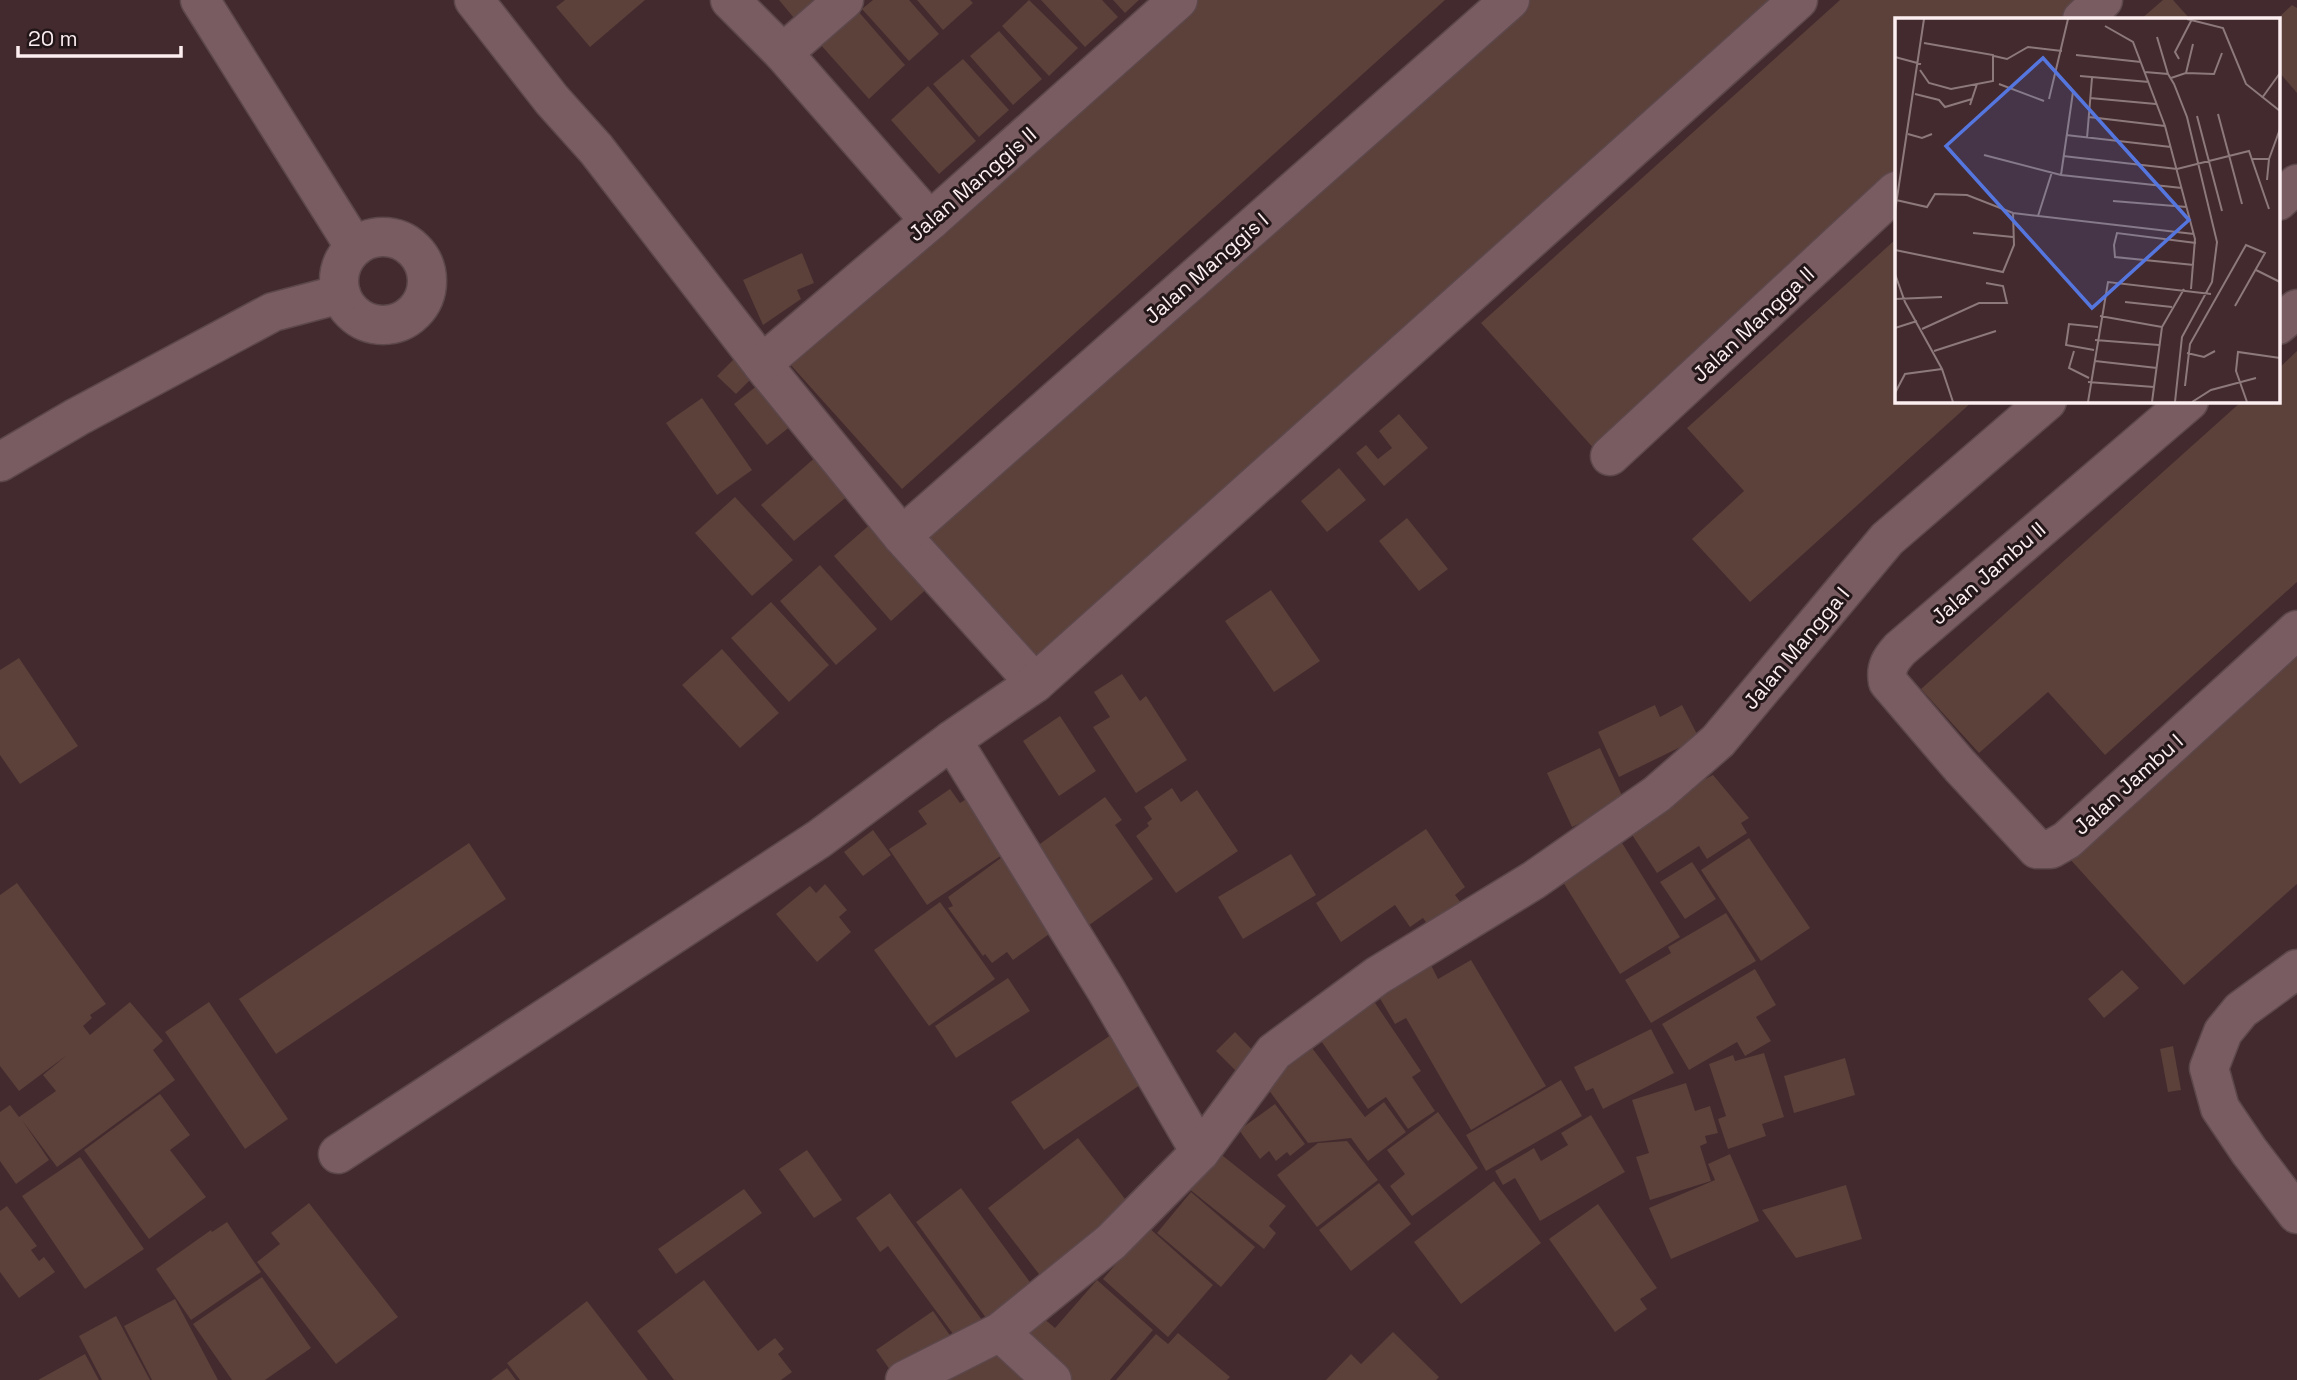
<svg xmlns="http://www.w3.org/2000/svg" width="2297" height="1380" font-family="'Space Grotesk',sans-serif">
	<rect width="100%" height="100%" fill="#432a2e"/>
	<g fill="#5b4139">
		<path d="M565 0H645L590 47 556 7Z"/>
		<path d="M779 0H814L794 18Z"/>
		<path d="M873 0H909L939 34 909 61 862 9Z"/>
		<path d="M917 0H970L973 3 943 30Z"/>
		<path d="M1029 0 1078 48 1049 76 1002 26Z"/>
		<path d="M1041 0H1102L1118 17 1085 47Z"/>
		<path d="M1113 0H1139L1125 13Z"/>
		<path d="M1189 0H1445L902 489 788 362Z"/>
		<path d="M1522 0H1779L1037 667 923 539Z"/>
		<path d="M1840 0H2097L2076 19H1896V181L1596 451 1481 323Z"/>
		<path d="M2163 0H2173L2190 19H2141Z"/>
		<path d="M2292 5 2297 8V93L2278 71V18Z"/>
		<path d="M857 10 905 65 869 99 820 44Z"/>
		<path d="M999 31 1042 79 1013 105 970 56Z"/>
		<path d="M963 59 1009 110 979 137 933 84Z"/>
		<path d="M928 86 976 141 939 174 891 120Z"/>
		<path d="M1896 239V401H1973L1750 602 1692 539 1744 491 1687 428Z"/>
		<path d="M802 253 814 283 797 290 801 299 763 325 743 280Z"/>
		<path d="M2297 351V582L2105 755 2048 692 1979 753 1921 689 2242 401H2278V369Z"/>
		<path d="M738 355 756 374 736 394 717 376Z"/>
		<path d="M768 377 801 418 767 445 734 404Z"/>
		<path d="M702 398 752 470 717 495 666 423Z"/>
		<path d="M1399 414 1428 448 1384 486 1356 453 1366 445 1378 459 1392 448 1379 431Z"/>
		<path d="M818 455 850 494 794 541 761 505Z"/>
		<path d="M1339 468 1366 500 1327 532 1301 501Z"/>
		<path d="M735 497 793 560 752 596 695 533Z"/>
		<path d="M1407 518 1448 569 1419 591 1379 541Z"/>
		<path d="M874 521 931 585 891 621 834 556Z"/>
		<path d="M820 565 877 629 836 665 780 601Z"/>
		<path d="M1271 590 1320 661 1274 692 1225 621Z"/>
		<path d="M771 602 829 665 789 702 731 638Z"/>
		<path d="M722 649 779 713 740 748 682 685Z"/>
		<path d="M2297 653V884L2184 985 2069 858Z"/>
		<path d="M19 658 78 746 20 784 0 755V670Z"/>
		<path d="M1122 674 1140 701 1146 696 1187 760 1136 793 1093 727 1110 717 1094 692Z"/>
		<path d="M1655 705 1660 717 1682 705 1699 738 1619 777 1598 732Z"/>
		<path d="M1060 716 1096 771 1059 796 1023 741Z"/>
		<path d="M1600 748 1625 802 1572 827 1547 773Z"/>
		<path d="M1713 775 1749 818 1741 823 1747 833 1707 859 1699 846 1657 873 1623 821Z"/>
		<path d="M1172 788 1181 802 1197 790 1238 851 1176 893 1136 836 1149 826 1147 823 1152 819 1144 807Z"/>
		<path d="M950 789 960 803 974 794 1011 849 927 905 889 849 927 824 918 811Z"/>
		<path d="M1105 797 1122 820 1115 825 1153 879 1081 931 1026 854Z"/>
		<path d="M1426 829 1465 887 1455 895 1461 903 1428 925 1423 918 1410 927 1395 905 1341 942 1316 903Z"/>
		<path d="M873 830 891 855 863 876 844 852Z"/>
		<path d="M1619 838 1680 937 1620 974 1558 874Z"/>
		<path d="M1749 838 1810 928 1761 961 1701 870Z"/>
		<path d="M469 843 506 899 276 1054 239 999Z"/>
		<path d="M1009 852 1059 927 1013 960 1007 952 992 963 985 954 983 956 948 908 953 906 948 897Z"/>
		<path d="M1291 854 1316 895 1243 939 1218 897Z"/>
		<path d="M1692 862 1716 899 1685 919 1660 882Z"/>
		<path d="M17 883 106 1004 90 1015 92 1018 83 1026 90 1035 130 1002 163 1041 153 1050 175 1080 57 1167 22 1120 49 1160 16 1184 0 1161V1112L10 1105 19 1117 56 1091 43 1075 67 1055 19 1091 0 1066V895Z"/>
		<path d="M825 884 847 910 839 917 851 932 817 962 776 914 810 886 816 893Z"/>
		<path d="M940 902 995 979 929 1026 874 950Z"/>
		<path d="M1726 913 1756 961 1651 1023 1625 980 1671 953 1668 947Z"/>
		<path d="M1471 960 1546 1086 1471 1130 1406 1018 1395 1024 1378 995 1431 965 1438 979Z"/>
		<path d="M1755 969 1776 1005 1756 1017 1771 1041 1745 1056 1737 1042 1689 1070 1662 1024Z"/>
		<path d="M2122 970 2139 988 2104 1018 2088 999Z"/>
		<path d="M1008 978 1030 1011 956 1058 935 1026Z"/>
		<path d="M1369 994 1421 1071 1412 1077 1435 1111 1408 1129 1386 1097 1368 1109 1315 1032Z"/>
		<path d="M209 1002 288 1119 245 1149 165 1032Z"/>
		<path d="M1651 1029 1674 1073 1603 1109 1593 1088 1586 1091 1574 1067Z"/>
		<path d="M1235 1032 1259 1057 1241 1076 1216 1051Z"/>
		<path d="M1111 1035 1143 1083 1044 1150 1011 1102Z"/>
		<path d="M2173 1046 2181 1090 2168 1092 2160 1049Z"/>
		<path d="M1312 1048 1365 1117 1384 1102 1406 1132 1368 1161 1351 1138 1308 1143 1265 1085Z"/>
		<path d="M1764 1053 1784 1117 1762 1124 1766 1136 1728 1149 1718 1119 1726 1116 1709 1064 1733 1055 1735 1061Z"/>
		<path d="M1845 1058 1855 1095 1794 1113 1784 1076Z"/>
		<path d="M1561 1080 1582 1116 1486 1171 1466 1135Z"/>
		<path d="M1686 1083 1695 1111 1710 1106 1718 1133 1705 1136 1707 1143 1700 1146 1711 1181 1650 1200 1636 1157 1649 1153 1632 1100Z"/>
		<path d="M160 1094 190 1135 170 1150 206 1197 149 1239 84 1150Z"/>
		<path d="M1275 1104 1305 1144 1290 1156 1287 1152 1276 1161 1269 1151 1260 1159 1239 1130Z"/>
		<path d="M1438 1112 1478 1168 1412 1216 1390 1186 1405 1174 1387 1150Z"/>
		<path d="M1591 1115 1625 1172 1540 1221 1515 1178 1503 1185 1495 1171 1534 1148 1541 1161 1568 1145 1561 1133Z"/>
		<path d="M1078 1138 1132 1208 1042 1278 988 1208Z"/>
		<path d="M1347 1141 1378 1180 1317 1227 1277 1175 1318 1143Z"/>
		<path d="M1213 1148 1286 1206 1269 1226 1276 1233 1264 1249 1183 1184Z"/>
		<path d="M807 1150 842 1200 814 1218 779 1169Z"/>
		<path d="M1730 1154 1759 1221 1671 1259 1649 1208 1715 1180 1708 1164Z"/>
		<path d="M80 1157 144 1249 85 1289 22 1196Z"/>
		<path d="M1494 1181 1541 1243 1461 1304 1414 1242Z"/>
		<path d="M1379 1183 1411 1224 1351 1271 1319 1230Z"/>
		<path d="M1846 1185 1862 1239 1796 1258 1762 1210Z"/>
		<path d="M961 1188 1035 1289 989 1322 916 1222Z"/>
		<path d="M744 1189 762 1213 676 1274 658 1249Z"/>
		<path d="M1191 1192 1255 1247 1221 1287 1157 1233Z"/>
		<path d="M890 1193 987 1327 962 1346 888 1246 880 1252 856 1218Z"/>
		<path d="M309 1203 398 1317 336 1364 257 1262 280 1244 271 1233Z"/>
		<path d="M1598 1204 1657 1288 1640 1299 1647 1309 1615 1332 1549 1239Z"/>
		<path d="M7 1206 37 1246 31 1250 39 1261 44 1257 55 1272 19 1298 0 1272V1211Z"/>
		<path d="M227 1222 261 1272 191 1320 156 1269 211 1230 212 1232Z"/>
		<path d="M1148 1227 1213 1285 1168 1337 1103 1279Z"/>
		<path d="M262 1277 311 1348 265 1380H232L193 1324Z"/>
		<path d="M704 1280 758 1351 775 1338 784 1349 778 1354 792 1372 781 1380H674L637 1331Z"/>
		<path d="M1097 1280 1153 1330 1110 1380H1067L1021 1340 1041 1316 1055 1328Z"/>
		<path d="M175 1299 218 1380H152L124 1326Z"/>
		<path d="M587 1301 648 1380H520L507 1363Z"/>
		<path d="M933 1311 956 1344 895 1377 876 1350Z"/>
		<path d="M116 1316 150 1380H102L79 1336Z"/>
		<path d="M1393 1332 1439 1377 1436 1380H1326L1351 1354 1361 1364Z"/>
		<path d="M1178 1333 1230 1377 1227 1380H1116L1156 1334 1168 1344Z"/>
		<path d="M995 1342 1044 1380H942Z"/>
		<path d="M85 1354 99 1380H38Z"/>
		<path d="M507 1368 516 1380H491Z"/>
	</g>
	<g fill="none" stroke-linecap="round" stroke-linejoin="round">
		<g stroke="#5c474b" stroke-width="41">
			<g id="street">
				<path d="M200 0 354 246"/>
				<path d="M474 0 552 100 596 149 762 364 902 536 1035 683"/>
				<path d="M730 0 783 53 930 221"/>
				<path d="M2082 19 2103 0"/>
				<path d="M783 53 844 0"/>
				<path d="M2278 201 2297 184"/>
				<circle cx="383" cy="281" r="44"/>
				<path d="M2278 325 2297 309"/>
				<path d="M762 364 930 221 1178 0"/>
				<path d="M2189 401 1900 649C1891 659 1885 667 1888 682L1960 766 2037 849H2051L2067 840 2297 630"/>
				<path d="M1610 456 1896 191"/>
				<path d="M0 462 77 417 273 312 341 294"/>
				<path d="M902 536 1510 0"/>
				<path d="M952 740 1106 990 1200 1152"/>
				<path d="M2297 969 2241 1010 2223 1032 2209 1068 2220 1108 2249 1151 2297 1214"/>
				<path d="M338 1154 819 839 952 740 1035 683 1798 0"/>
				<path d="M1000 1332 1052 1380"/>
				<path d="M905 1380 1000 1332 1111 1242 1200 1152 1274 1052 1377 976 1534 880 1657 794 1718 741 1887 539 2047 401"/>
			</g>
		</g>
		<use href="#street" stroke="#795c61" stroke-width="38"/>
	</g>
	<g text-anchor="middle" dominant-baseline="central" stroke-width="6" stroke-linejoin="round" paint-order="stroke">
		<g font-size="21" fill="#fdeff1" stroke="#221618">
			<text transform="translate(972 184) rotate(-41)">Jalan Manggis II</text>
			<text transform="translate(1206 268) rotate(-41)">Jalan Manggis I</text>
			<text transform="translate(1753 324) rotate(-43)">Jalan Mangga II</text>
			<text transform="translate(1988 573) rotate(-41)">Jalan Jambu II</text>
			<text transform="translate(1796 648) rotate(-50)">Jalan Mangga I</text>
			<text transform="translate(2128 784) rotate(-42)">Jalan Jambu I</text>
		</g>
	</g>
	<g transform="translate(1895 18)">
		<rect width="385" height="385" fill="#432a2e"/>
		<path fill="none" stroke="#8d797c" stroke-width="2" d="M292 1 328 10 351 66 385 93M210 8 238 24 270 108 300 221 296 271M262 19 273 56M181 37 246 44M99 38 112 41 133 29 167 33M0 39 26 46M284 41 280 34 296 3M25 52 34 65 56 71 98 63V37L29 25M250 54 273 56 279 66 292 99 322 224 317 264 287 319 280 384M291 55 319 56 327 35M185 58 254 64M276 60 291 55 298 26M104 66 149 83M20 76 44 82 50 89 77 81M195 80 261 86M367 80 385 55M154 81 173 1M75 87 82 66M323 96 347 186M302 98 327 193M194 99 270 108M13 116 27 120 37 116M171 117 276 129M192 120 197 60M89 137 166 157 287 170M168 138 282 151 354 133 374 191M357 141H374L372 162M374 141 385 111M166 157 178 74M1 182 32 189 40 176 72 177 118 195 299 216M218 183 292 189M0 193 29 1M143 198 157 154M78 215 118 219M0 232 108 254 119 227 118 195M299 247 220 239 219 227 222 215 301 225M361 252 385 264M0 256 10 284 47 351 58 384M0 281 47 279M230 284 277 289M205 298 267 309M0 310 22 303M27 311 84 285H112L108 268 91 265M200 322 264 327M199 332 171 327 174 306 203 309M39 333 101 313M179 333 174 350 194 360M292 335 309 339 320 333M200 343 262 350M193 364 259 369M290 368 295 326 351 227 370 235 340 288M0 375 10 356 47 351M193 384 213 264 316 276M257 384 267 309 289 271M297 384 316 372 361 360M352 384 341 353 343 334 385 340"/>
		<path fill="#5576de" fill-opacity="0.15" stroke="#5576de" stroke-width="3.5" d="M148 40 294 202 197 290 51 128Z"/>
		<rect width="385" height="385" fill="none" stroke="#fdeff1" stroke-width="3.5"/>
	</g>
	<path d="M18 46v10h163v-10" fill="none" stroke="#fdeff1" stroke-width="3.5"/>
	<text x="28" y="46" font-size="21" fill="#fdeff1" stroke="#221618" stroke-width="5" paint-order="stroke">20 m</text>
</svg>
